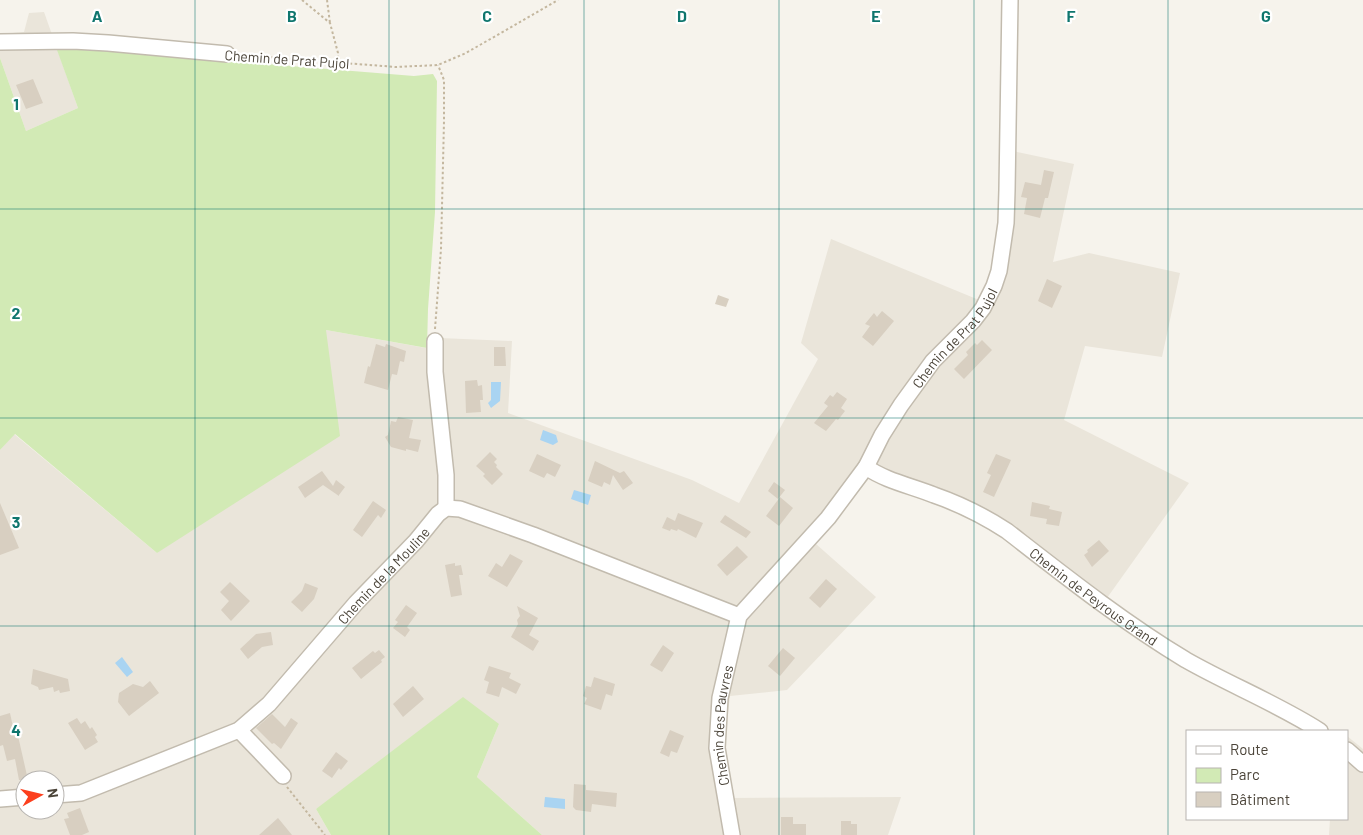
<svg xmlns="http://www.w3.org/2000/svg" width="1363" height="835" font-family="Barlow,sans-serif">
	<rect width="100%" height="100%" fill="#f6f3ec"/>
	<g fill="#eae5da" fill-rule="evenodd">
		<path d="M44 12 78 108 26 131 0 58V34L24 32 29 13Z"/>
		<path d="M1013 151 1074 164 1053 262 1089 253 1180 273 1162 357 1085 346 1064 420 1189 483 1107 598 1012 527 870 477 816 544 876 597 787 690 730 696 724 746 731 798 901 797 888 835H542L477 777 499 724 316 809 331 835H0V450L14 434 157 553 326 330 426 348 440 338 512 341 508 413 692 480 739 503 818 359 801 343 831 239 979 300 1006 269ZM25 780H55V810H25Z"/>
		<path d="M1347 736 1363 749V835H1329L1330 819H1347Z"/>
	</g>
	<g fill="#d2eab5">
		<path d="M84 49 414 76 433 74 437 81 435 212 428 309 427 348 326 330 340 436 157 553 15 434 0 450V58L26 131 78 108 57 50Z"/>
		<path d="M463 697 499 724 477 777 542 835H331L316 809Z"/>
	</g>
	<g fill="#a9d4f2">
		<path d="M491 382H501L500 401 491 408 488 403 491 400Z"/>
		<path d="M543 430 556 435 558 442 553 445 540 440Z"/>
		<path d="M574 490 591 495 588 505 571 499Z"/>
		<path d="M122 657 133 672 127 677 115 663Z"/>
		<path d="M545 797 565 799V809L544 807Z"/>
	</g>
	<g fill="#d8cfc1">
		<path d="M33 79 43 103 26 109 16 85Z"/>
		<path d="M1044 170 1054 172 1048 198H1045L1040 218 1024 214 1027 198 1021 197 1025 182 1041 185Z"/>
		<path d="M1047 279 1062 286 1052 308 1038 301Z"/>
		<path d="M718 295 729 299 726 307 715 304Z"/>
		<path d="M882 311 894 321 873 346 862 337 870 326 865 324 874 313 877 317Z"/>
		<path d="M982 340 992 350 964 379 954 369 968 355 966 352 975 343 977 345Z"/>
		<path d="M376 344 385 347 386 344 406 351 404 362 400 361 397 375 392 374 388 390 364 383 368 366 370 367Z"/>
		<path d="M494 347H505L506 366H494Z"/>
		<path d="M477 380 478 386 482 385 483 400H480L481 412 466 413 465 381Z"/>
		<path d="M837 392 847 399 841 408 845 411 838 420 836 419 826 431 814 423 828 406 824 403 830 395 833 397Z"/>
		<path d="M398 417 413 420 409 438 421 440 418 452 406 449V451L391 447 385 437 388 435 391 421 396 422Z"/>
		<path d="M490 452 497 459 494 462 497 465 496 467 503 474 492 485 483 476 485 474 476 466Z"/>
		<path d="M537 454 561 465 555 477 547 473 544 478 529 471Z"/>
		<path d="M996 454 1011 460 994 497 983 492 991 475 987 473Z"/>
		<path d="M595 461 620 473 624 471 633 483 623 490 613 475 610 485 604 482 602 487 588 481Z"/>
		<path d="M322 471 333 486 336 480 345 487 339 495V496L323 485 305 498 298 487Z"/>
		<path d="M774 482 785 490 778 499 768 491Z"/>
		<path d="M780 497 793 508 779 526 766 516Z"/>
		<path d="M373 501 386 510 381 518 378 515 362 537 353 530Z"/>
		<path d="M1032 502 1050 506 1049 509 1062 512 1059 526 1046 524 1047 519 1030 516Z"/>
		<path d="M0 503 19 548 0 555Z"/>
		<path d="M678 513 703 523 696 538 678 529 677 531 671 529 670 531 662 528 667 517 675 521Z"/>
		<path d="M725 515 751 532 746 538 720 522Z"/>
		<path d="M1099 540 1109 551 1092 567 1084 555 1088 552 1087 550Z"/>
		<path d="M737 546 748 557 727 576 717 565Z"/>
		<path d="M510 554 523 561 507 587 488 576 496 563 502 567Z"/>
		<path d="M455 563V566L461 565 463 575H459L462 595 451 597 445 565Z"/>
		<path d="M826 579 837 589 820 608 809 598Z"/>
		<path d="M230 582 250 601 231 621 221 610 229 601 220 592Z"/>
		<path d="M305 583 318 588 314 599 302 612 291 602 302 591Z"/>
		<path d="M406 605 417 613 407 627 410 630 405 637 393 628 398 622 395 620Z"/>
		<path d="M517 606 538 618 529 635 539 641 533 651 511 637 518 624 517 620 520 616Z"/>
		<path d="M271 632 273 645 262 647 248 659 240 649 256 634Z"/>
		<path d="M663 645 674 653 662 672 650 665Z"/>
		<path d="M783 648 795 658 780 676 768 666Z"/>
		<path d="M379 650 385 657 381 660 382 662 361 679 352 668 373 651 375 653Z"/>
		<path d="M489 666 511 673 509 678 521 684 516 694 502 687 499 697 486 693 489 682 484 680Z"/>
		<path d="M33 669 68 679 70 691 60 693 59 690 54 692 53 687 39 690 38 687 31 684Z"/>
		<path d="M594 677 615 684 612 696 606 694 601 710 584 704 587 698 583 696 586 686 591 687Z"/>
		<path d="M150 681 159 693 129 716 118 702 119 693 133 684 143 687Z"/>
		<path d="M413 686 424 699 403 717 393 704Z"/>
		<path d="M10 713 13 727H16L28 780H19L15 759 7 761 3 745 0 746V716Z"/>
		<path d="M272 714 285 727 291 718 298 723 281 749 274 743 272 744 256 728Z"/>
		<path d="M77 718 81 724 85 721 90 729 92 727 97 735 95 737 98 742 85 750 68 723Z"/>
		<path d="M670 730 684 736 677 753 671 751 669 757 660 753Z"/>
		<path d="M336 752 348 761 341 770 339 768 332 778 322 771Z"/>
		<path d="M574 784 586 785V790L617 793 616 807 592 804 591 812 576 810 573 807Z"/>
		<path d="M80 808 89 832 82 835H70L64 819 69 818 67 813Z"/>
		<path d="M781 817H793V824H806V835H781Z"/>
		<path d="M278 818 292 835H259Z"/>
		<path d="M841 821H851V824H857V835H841Z"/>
	</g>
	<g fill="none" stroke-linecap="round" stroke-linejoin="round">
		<g stroke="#c2bbae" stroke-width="18">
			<g id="minor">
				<path d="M0 42 73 41 108 43 227 54"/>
				<path d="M435 341V372L446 475V508"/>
				<path id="s1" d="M866 467C886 481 912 486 934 495 960 504 984 516 1007 531 1065 576 1123 622 1186 660 1230 685 1278 704 1320 731"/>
				<path d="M239 730 283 776"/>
				<path d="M1347 750 1363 764"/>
				<path id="s2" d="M55 795 81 793 239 730 269 704 356 603 416 541 438 514 446 508 460 509 533 535 739 616"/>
				<path d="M0 799 25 797"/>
				<path id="s3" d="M732 835 717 748 720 698 739 616 828 518 866 467 882 435 901 405 933 361 973 321 983 308 994 286 999 271 1006 223 1007 190 1010 0"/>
			</g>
		</g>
		<g stroke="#c4b79f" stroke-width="2" stroke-dasharray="2.5 2.5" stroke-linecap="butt">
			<path d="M302 0 330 23 338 53V62"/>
			<path d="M327 0 330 23"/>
			<path d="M240 55 396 67 438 65 466 53 558 0"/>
			<path d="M435 329 441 249 444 121V80L438 65"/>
			<path d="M287 787 325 835"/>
		</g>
		<use href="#minor" stroke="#fff" stroke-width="15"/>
	</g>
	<path fill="none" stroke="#0f766e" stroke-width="1" stroke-opacity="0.55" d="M195 0V835M389 0V835M584 0V835M779 0V835M974 0V835M1168 0V835M0 209H1363M0 418H1363M0 626H1363"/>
	<g text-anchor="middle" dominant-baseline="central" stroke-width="4.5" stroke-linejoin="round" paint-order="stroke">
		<g font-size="14" fill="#4b4439" stroke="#fff">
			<text transform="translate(287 59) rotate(4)">Chemin de Prat Pujol</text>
			<text stroke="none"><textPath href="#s3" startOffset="576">Chemin de Prat Pujol</textPath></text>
			<text stroke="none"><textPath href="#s2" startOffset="408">Chemin de la Mouline</textPath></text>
			<text stroke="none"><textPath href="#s1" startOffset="264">Chemin de Peyrous Grand</textPath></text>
			<text stroke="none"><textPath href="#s3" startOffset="111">Chemin des Pauvres</textPath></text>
		</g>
	</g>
	<g font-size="16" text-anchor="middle" font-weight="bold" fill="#0f766e" stroke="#fff" stroke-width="4.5" stroke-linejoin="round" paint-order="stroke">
		<text x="97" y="22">A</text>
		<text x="292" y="22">B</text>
		<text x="487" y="22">C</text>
		<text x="682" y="22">D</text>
		<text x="876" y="22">E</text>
		<text x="1071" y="22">F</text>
		<text x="1266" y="22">G</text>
		<text x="16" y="110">1</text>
		<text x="16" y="319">2</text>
		<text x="16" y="528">3</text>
		<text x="16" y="736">4</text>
	</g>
	<rect x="1186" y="730" width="162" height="90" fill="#ffffff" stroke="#b7b4b0"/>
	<rect x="1196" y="746" width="25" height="8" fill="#ffffff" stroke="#b7b4b0"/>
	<text x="1230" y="755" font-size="15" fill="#4b4439">Route</text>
	<rect x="1196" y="768" width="25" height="15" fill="#d2eab5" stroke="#b7b4b0"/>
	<text x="1230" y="780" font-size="15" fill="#4b4439">Parc</text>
	<rect x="1196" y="792" width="25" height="15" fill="#d8cfc1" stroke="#b7b4b0"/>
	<text x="1230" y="805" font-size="15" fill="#4b4439">Bâtiment</text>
	<g transform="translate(40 795) rotate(82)"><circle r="24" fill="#ffffff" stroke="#b7b4b0"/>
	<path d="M0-4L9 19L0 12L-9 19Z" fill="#fc3f1d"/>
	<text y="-8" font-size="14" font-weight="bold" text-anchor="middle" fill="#4b4439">N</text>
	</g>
</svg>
